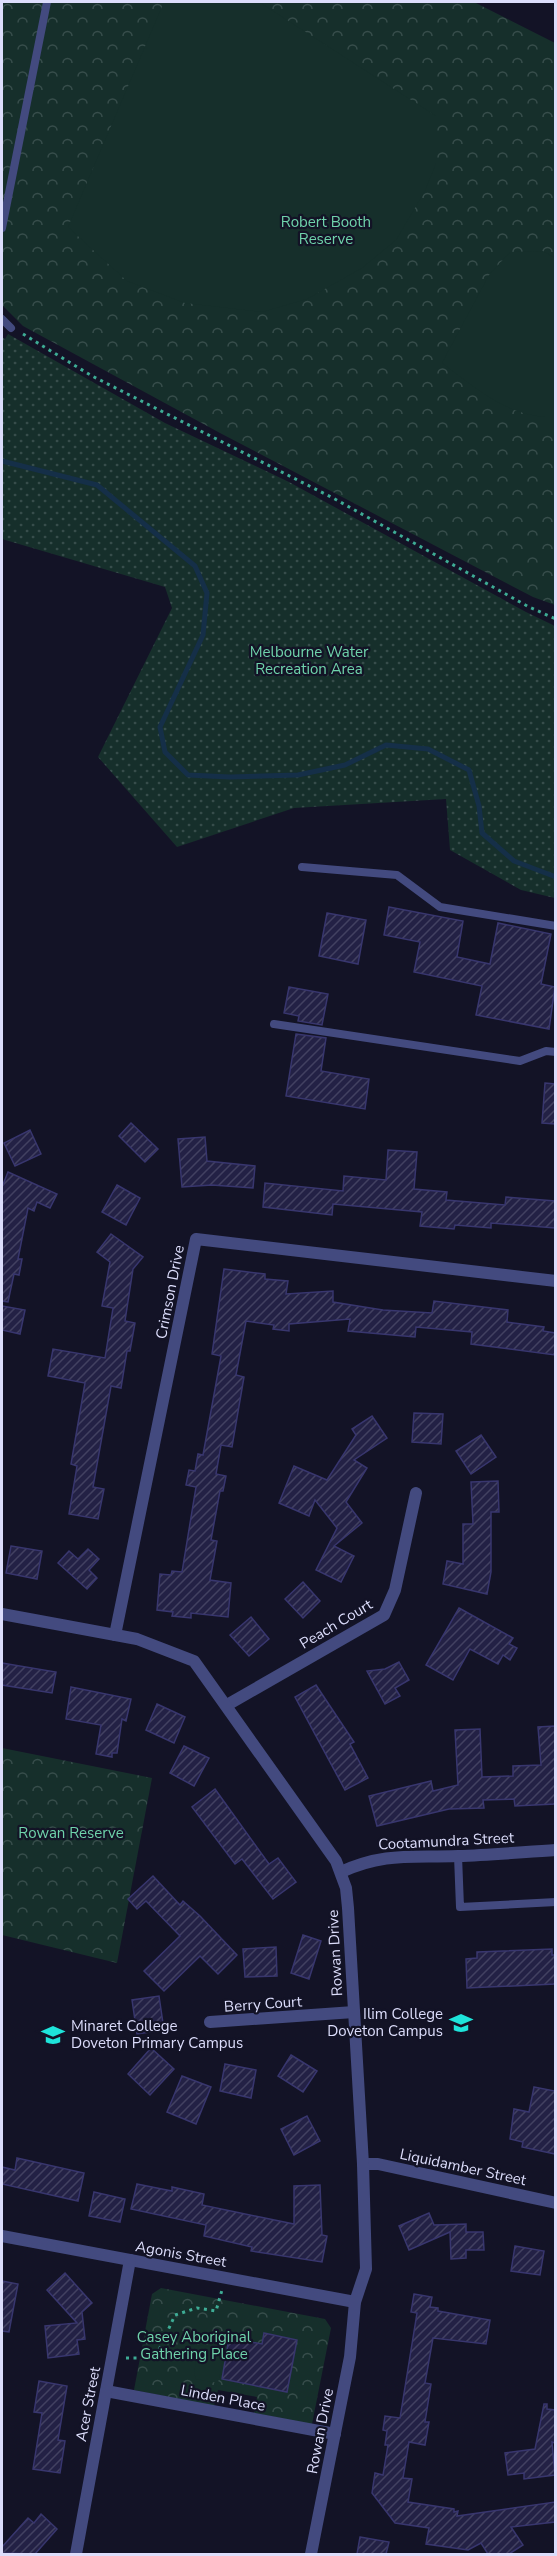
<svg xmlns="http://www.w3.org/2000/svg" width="557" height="2556" font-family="'Nunito Sans',sans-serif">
	<defs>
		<pattern id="grass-dots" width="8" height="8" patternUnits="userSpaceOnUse" patternTransform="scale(1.5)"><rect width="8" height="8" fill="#162f2b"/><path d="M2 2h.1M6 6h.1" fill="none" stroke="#374d4b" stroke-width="1.8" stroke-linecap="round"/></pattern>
		<pattern id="park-crowns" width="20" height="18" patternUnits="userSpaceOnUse" patternTransform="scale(1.5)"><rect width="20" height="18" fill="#162f2b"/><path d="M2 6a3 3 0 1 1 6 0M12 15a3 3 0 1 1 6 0" fill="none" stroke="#374d4b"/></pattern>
		<pattern id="building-hatch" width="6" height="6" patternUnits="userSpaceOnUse" patternTransform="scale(1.5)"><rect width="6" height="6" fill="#232145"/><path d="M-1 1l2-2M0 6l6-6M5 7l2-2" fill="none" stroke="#424161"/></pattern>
	</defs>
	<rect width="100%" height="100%" fill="#131326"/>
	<path fill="url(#grass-dots)" d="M8 334 165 423 289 482 526 612 555 626V898L521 890 450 850 446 799 294 808 177 847 98 757 172 608 165 587 2 539V337L5 339Z"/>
	<g fill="url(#park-crowns)">
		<path d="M2 2H474L555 43V605L533 597 220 433 23 326 2 305Z"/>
		<path d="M2 1748 152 1778 117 1963 2 1935Z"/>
		<path d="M161 2288 325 2319 331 2328 312 2424 254 2413 257 2397 218 2390 214 2406 134 2390 152 2294Z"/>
	</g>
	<g fill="#162f2b">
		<path d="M164 2H259L436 116V163L425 191 396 240 362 268 307 299 262 312 185 303 127 281 68 227Z"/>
		<path d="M543 251 555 258 556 417C510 419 477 389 442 363L489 275 510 252Z"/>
		<path d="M199 2345 225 2350 218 2383 196 2379 194 2373Z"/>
	</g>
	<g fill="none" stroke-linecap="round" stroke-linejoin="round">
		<path stroke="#152f48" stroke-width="5" d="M2 461 97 485 195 566 207 593 203 635 160 727 165 752 188 775 230 777 298 775 345 765 386 745 428 749 469 770 479 806 482 833 514 861 556 877"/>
	</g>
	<g fill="url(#building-hatch)" stroke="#38366e" stroke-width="1.5">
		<path d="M389 907 463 921 457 957 490 964 498 923 551 934 541 984 555 987 549 1029 476 1015 482 986 414 972 420 942 384 935Z"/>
		<path d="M327 913 366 920 358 964 319 956Z"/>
		<path d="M289 987 328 994 322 1025 298 1021 299 1016 284 1013Z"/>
		<path d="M296 1034 326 1038 321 1071 369 1079 365 1109 286 1096Z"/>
		<path d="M545 1083 555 1084V1124L542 1123Z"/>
		<path d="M131 1123 158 1149 145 1162 119 1136Z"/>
		<path d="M30 1130 41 1154 15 1166 4 1143Z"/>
		<path d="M205 1137 207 1161 255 1166 253 1188 212 1185 182 1187 178 1139Z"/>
		<path d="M388 1150 417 1152 414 1189 447 1192 446 1200 505 1205 506 1197 555 1201V1228L491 1223V1228L455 1225 454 1229 420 1226 422 1212 333 1204 332 1215 263 1207 265 1183 343 1191 344 1176 386 1180Z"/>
		<path d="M8 1172 57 1194 50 1208 37 1202 34 1211 28 1208 18 1259H22L19 1275 14 1274 8 1302 2 1301V1187Z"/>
		<path d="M117 1185 140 1198 126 1225 102 1212Z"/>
		<path d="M111 1234 143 1257 133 1269 125 1321 135 1323 130 1351H127L121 1388 111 1386 93 1487 104 1489 98 1519 69 1514 77 1466 71 1464 85 1383 48 1376 53 1349 105 1358 113 1308 102 1306 110 1262 97 1252Z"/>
		<path d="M224 1269 265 1274V1279L288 1281 286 1294 333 1291V1302L383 1310 432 1313 434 1301 508 1310 507 1322 544 1327 543 1331 555 1333V1355L471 1344 472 1332 416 1327 415 1337 348 1331 350 1319 289 1324V1331L273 1329 274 1325 246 1321 236 1375 244 1377 232 1447 221 1445 216 1474 226 1476 223 1491H220L211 1540 217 1541 210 1580 231 1583 228 1617 191 1613V1618L172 1616 173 1612 157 1610 160 1574 171 1575 172 1571 182 1572 196 1487 186 1485 189 1470 195 1471 198 1454 203 1455 221 1356 212 1354Z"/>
		<path d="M2 1306 25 1310 20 1334 2 1330Z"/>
		<path d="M414 1413 443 1414 441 1444 412 1442Z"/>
		<path d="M372 1416 387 1438 354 1460 367 1468 346 1502 362 1523 334 1546 354 1556 341 1582 316 1570 337 1528 315 1500 309 1516 279 1503 294 1466 327 1480 356 1435 352 1429Z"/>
		<path d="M481 1435 496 1457 471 1474 456 1451Z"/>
		<path d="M498 1481 499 1512H491V1572L487 1594 443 1584 447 1561 463 1564V1524H473L471 1482Z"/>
		<path d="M11 1546 42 1551 37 1579 6 1573Z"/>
		<path d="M88 1549 99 1559 89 1570 97 1578 87 1589 58 1563 69 1551 78 1559Z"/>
		<path d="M303 1582 320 1601 303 1618 285 1599Z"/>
		<path d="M459 1608 513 1638 509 1644 517 1648 510 1660 503 1655 498 1664 470 1649 453 1680 426 1665Z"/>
		<path d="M251 1617 269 1639 249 1656 230 1635Z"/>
		<path d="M399 1662 409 1680 395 1688 400 1696 385 1704 367 1671 385 1669Z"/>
		<path d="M2 1663 56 1672 52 1693 2 1685Z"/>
		<path d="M316 1685 354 1742 350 1744 368 1778 345 1790 295 1697Z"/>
		<path d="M71 1687 131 1699 126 1721 122 1719 117 1753H112V1757L96 1754 101 1725 66 1719Z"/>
		<path d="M157 1704 185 1717 174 1743 146 1730Z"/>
		<path d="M555 1726V1804L515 1806 514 1799 483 1800 484 1808 449 1809 377 1826 369 1796 431 1781 433 1791 458 1785 455 1730 480 1729 482 1777 513 1776V1766L541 1765 538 1727Z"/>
		<path d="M184 1746 209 1758 194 1786 170 1773Z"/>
		<path d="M215 1789 269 1864 278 1858 296 1882 273 1899 242 1859 235 1864 192 1807Z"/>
		<path d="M153 1876 180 1905 183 1901 200 1916 237 1955 218 1974 200 1956 164 1991 144 1971 180 1936 146 1901 137 1909 128 1899Z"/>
		<path d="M303 1935 321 1941 309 1979 291 1973Z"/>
		<path d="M276 1947 277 1976 245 1977 243 1949Z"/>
		<path d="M552 1949V1955H555V1984L467 1988 466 1959 477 1958V1952Z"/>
		<path d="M159 1996 164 2030 137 2034 132 2000Z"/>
		<path d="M151 2048 174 2069 150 2095 128 2074Z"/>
		<path d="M291 2055 317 2071 303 2092 278 2076Z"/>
		<path d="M225 2064 256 2070 251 2098 220 2091Z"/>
		<path d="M182 2076 211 2087 196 2124 167 2112Z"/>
		<path d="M534 2087 555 2091V2154L522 2147 523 2142 510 2139 514 2109 529 2112Z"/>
		<path d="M307 2116 320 2141 294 2155 281 2129Z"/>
		<path d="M17 2158 84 2173 78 2201 2 2184V2167L15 2170Z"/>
		<path d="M137 2184 172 2191V2187L204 2194 202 2205 294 2224V2186L320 2185 322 2235 327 2236 322 2262 251 2251 252 2247 204 2236 206 2225 131 2209Z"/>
		<path d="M94 2192 125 2199 120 2222 89 2216Z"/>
		<path d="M429 2213 434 2225 466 2224V2232H483L484 2250H466V2258L451 2259 450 2232 409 2250 399 2226Z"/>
		<path d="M515 2246 544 2251 540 2275 511 2271Z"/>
		<path d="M65 2273 92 2303 82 2312 85 2339 77 2340 79 2354 48 2358 45 2326 77 2323 47 2290Z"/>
		<path d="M2 2281 18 2284 9 2332 2 2331Z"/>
		<path d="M414 2294 432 2297 430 2307 438 2308V2311L490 2320 486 2344 433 2338 425 2383 431 2384 425 2422H429L425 2445 409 2442 403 2478 412 2479 408 2502 454 2509V2512L458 2511 457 2516 555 2502V2522L511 2527 523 2545 509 2554H488L481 2543 468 2550 426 2544 429 2528 395 2523 372 2493 375 2473 383 2475 388 2445H385L387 2431 383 2430 385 2416 400 2418 417 2313 411 2312Z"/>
		<path d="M264 2333 297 2340 287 2392 222 2379 229 2338 262 2344Z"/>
		<path d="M39 2381 67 2386 58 2440 65 2441 60 2473 33 2469 42 2413 34 2412Z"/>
		<path d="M544 2404H547V2409L555 2410V2443L552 2442 555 2475 524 2479V2473L508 2475 505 2453 535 2449Z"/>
		<path d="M41 2514 57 2529 35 2554 2 2553V2547L28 2518 34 2523Z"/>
		<path d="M360 2537 389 2542 386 2554H357Z"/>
	</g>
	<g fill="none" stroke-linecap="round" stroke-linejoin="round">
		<g stroke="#3eac95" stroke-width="3" stroke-dasharray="3 4.5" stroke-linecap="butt">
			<path d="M23 334 92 376 333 498 529 607 556 619"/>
			<path d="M126 2358H151L158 2352 175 2315 197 2308 216 2311 222 2290"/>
		</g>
		<g stroke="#434a7f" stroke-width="8">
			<path d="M2 228 47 2"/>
			<path d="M2 319 11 328"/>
			<path d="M302 867 397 875 440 907 556 926"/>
			<path d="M274 1024 520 1061 546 1051 556 1052"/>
			<path d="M458 1856 460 1907 556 1902"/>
		</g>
		<g stroke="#434a7f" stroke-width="12">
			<path d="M115 1635 196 1239 556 1281"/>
			<path d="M227 1705 384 1615 395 1590 416 1493"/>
			<path d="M341 1872C385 1852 412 1858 458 1856 491 1855 523 1852 556 1850"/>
			<path d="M210 2022 354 2012"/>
			<path d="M363 2164H378L556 2203"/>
			<path d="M2 2236 355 2302"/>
			<path d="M106 2391 335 2434"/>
			<path d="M76 2554 130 2260"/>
		</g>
		<path stroke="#434a7f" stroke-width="12" d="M2 1614 137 1639 194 1661 336 1861 346 1888 348 1908 363 2164 366 2269 355 2302 350 2357 311 2554"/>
	</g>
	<defs>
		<g id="school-bare" transform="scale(1.8)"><path d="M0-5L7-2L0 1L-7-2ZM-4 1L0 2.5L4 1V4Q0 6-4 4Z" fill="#1ee4da" stroke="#131326" stroke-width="2.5" paint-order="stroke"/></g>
	</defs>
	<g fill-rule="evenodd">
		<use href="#school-bare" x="461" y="2023"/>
		<use href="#school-bare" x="53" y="2035"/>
	</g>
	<g text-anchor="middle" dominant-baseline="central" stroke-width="4.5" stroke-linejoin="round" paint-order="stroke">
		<g font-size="15" fill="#6fd3ab" stroke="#131326">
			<text x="326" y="222">Robert Booth<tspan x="326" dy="17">Reserve</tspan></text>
			<text x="309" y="652">Melbourne Water<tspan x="309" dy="17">Recreation Area</tspan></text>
			<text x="71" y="1833">Rowan Reserve</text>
			<text x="194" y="2337">Casey Aboriginal<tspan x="194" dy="17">Gathering Place</tspan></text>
		</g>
		<g font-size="15" fill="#dcddfb" stroke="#131326">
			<text transform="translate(170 1292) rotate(-79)">Crimson Drive</text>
			<text transform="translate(336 1624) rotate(-31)">Peach Court</text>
			<text transform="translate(446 1841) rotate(-3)">Cootamundra Street</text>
			<text transform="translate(335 1953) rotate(-93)">Rowan Drive</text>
			<text transform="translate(263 2004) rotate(-4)">Berry Court</text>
			<text transform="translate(463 2167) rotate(12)">Liquidamber Street</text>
			<text transform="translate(181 2254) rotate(10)">Agonis Street</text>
			<text transform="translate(223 2398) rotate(11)">Linden Place</text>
			<text transform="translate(88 2404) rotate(-79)">Acer Street</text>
			<text transform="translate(320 2431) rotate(-79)">Rowan Drive</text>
		</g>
		<g font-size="15" fill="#dcddfb" stroke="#131326" text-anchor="end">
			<text x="443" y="2014">Ilim College<tspan x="443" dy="17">Doveton Campus</tspan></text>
			<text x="71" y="2026" text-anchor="start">Minaret College<tspan x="71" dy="17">Doveton Primary Campus</tspan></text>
		</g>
	</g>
	<rect width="557" height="2556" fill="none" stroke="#dcddfb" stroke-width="6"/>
</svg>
